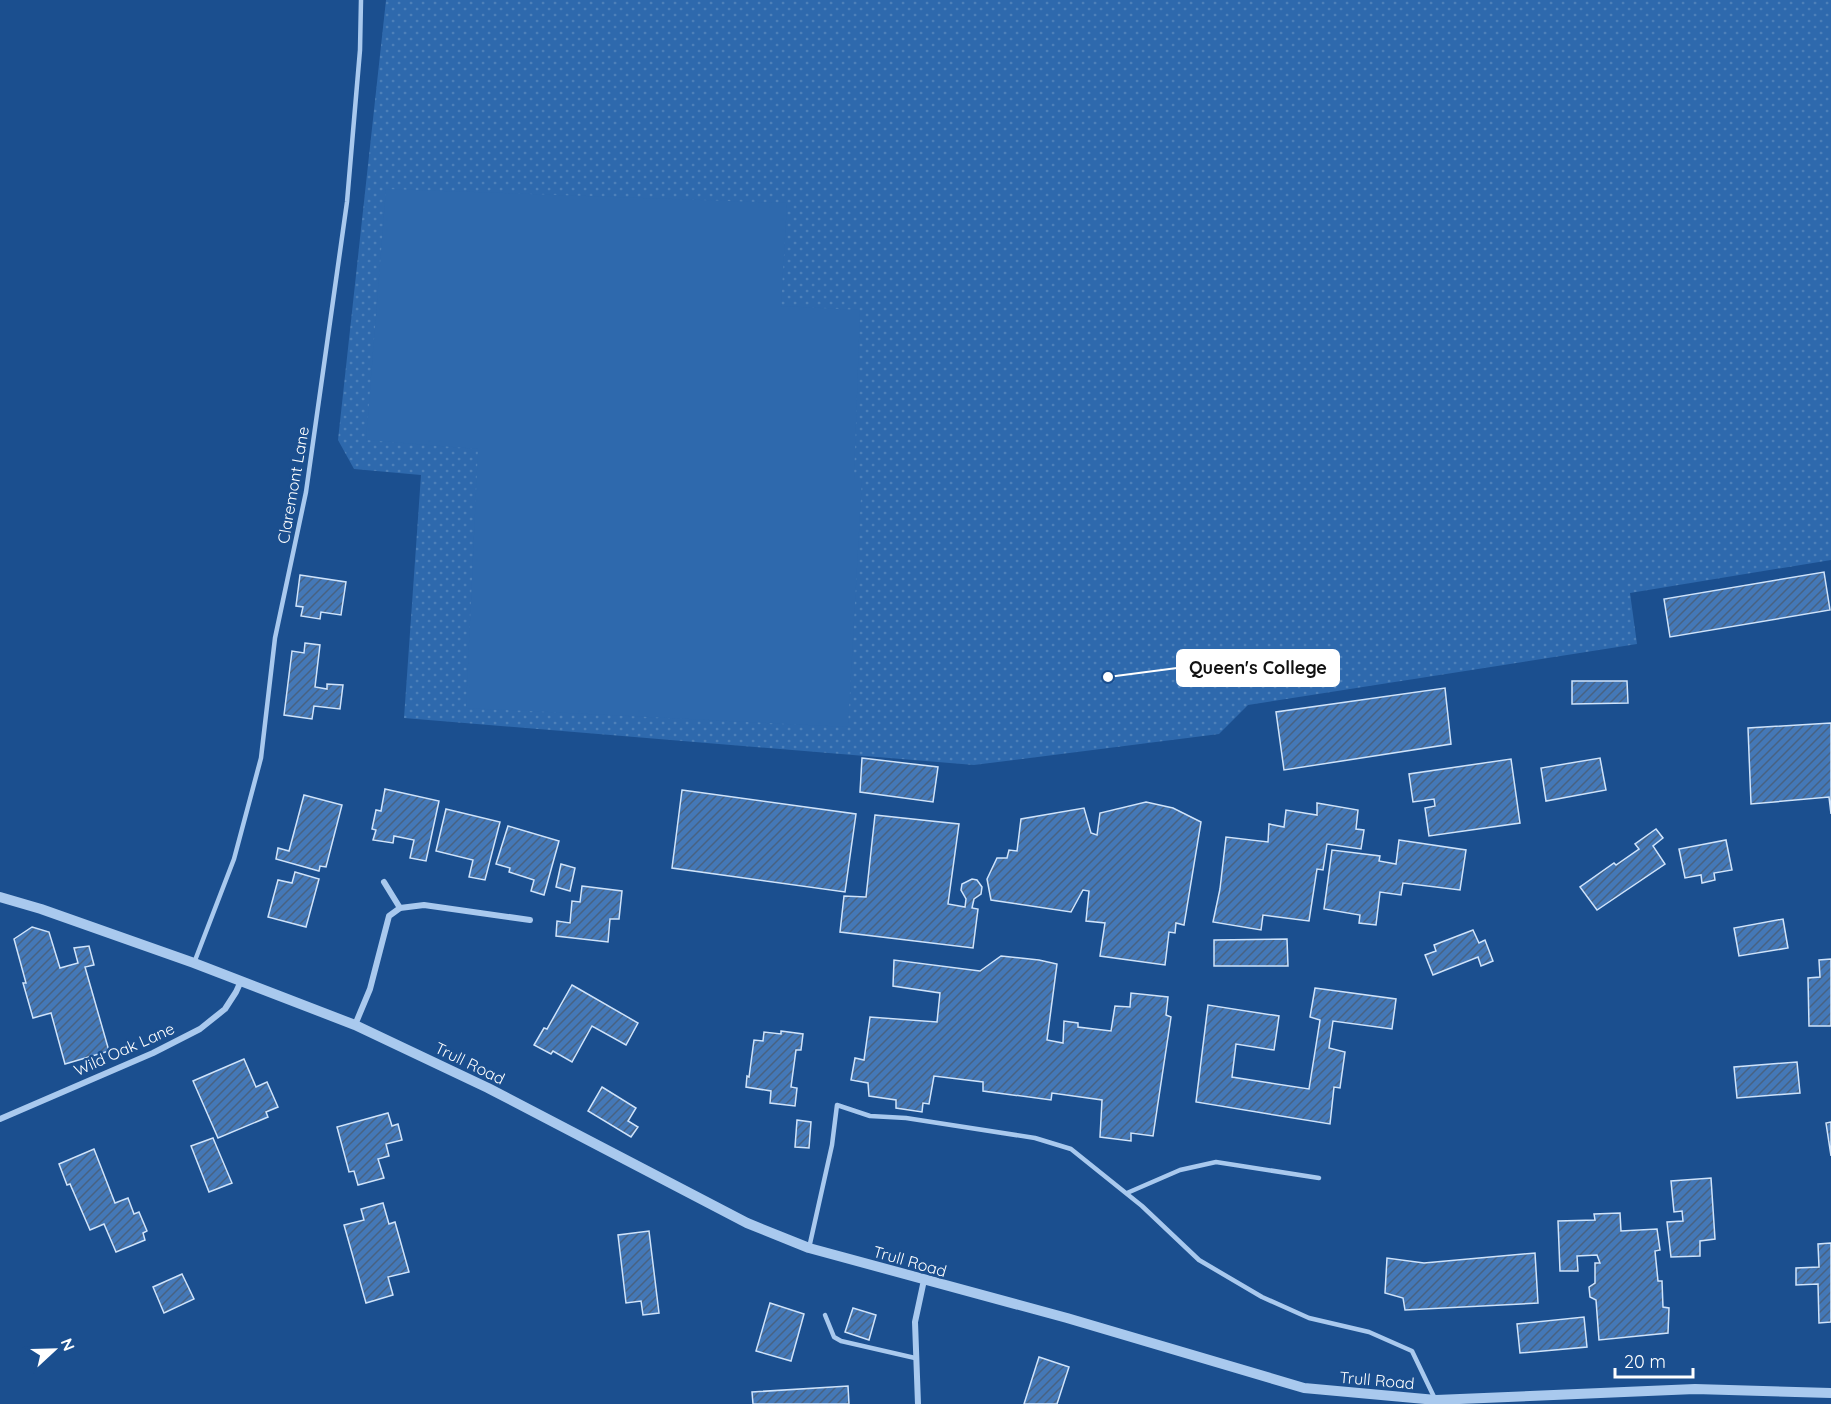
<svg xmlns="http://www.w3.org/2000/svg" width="1831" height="1404" font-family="Quicksand,sans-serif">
	<defs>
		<pattern id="grass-dots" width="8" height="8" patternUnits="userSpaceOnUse" patternTransform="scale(1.5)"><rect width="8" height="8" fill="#2e69ad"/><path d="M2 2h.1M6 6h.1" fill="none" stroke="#4d80b9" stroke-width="1.8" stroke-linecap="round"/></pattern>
		<pattern id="building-hatch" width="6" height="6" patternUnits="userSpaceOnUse" patternTransform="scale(1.5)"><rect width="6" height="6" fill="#4478b7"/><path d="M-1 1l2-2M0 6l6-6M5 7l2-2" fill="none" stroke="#486282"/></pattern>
	</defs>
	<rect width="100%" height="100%" fill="#1b4f8f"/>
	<path fill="url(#grass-dots)" d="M386 0H1831V560L1630 593 1637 644 1248 705 1219 734 974 765 404 718 421 475 354 469 338 440Z"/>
	<path fill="#2e69ad" d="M386 189 787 203 781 306 860 310 854 479H862L848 727 466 708 478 449 366 440Z"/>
	<g fill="url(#building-hatch)" stroke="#cfe3fa" stroke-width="1.5">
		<path d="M1824 572 1830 610 1670 637 1664 599Z"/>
		<path d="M300 575 346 582 341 615 321 612 320 619 301 616 303 607 296 606Z"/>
		<path d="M305 643 320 645 315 687 327 689V684L343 685 340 709 314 706 312 719 284 715 292 651 304 653Z"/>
		<path d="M1572 681H1627L1628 703 1572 704Z"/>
		<path d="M1445 688 1451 744 1284 770 1276 712Z"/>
		<path d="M1831 723V814L1829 797 1751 804 1748 728Z"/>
		<path d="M862 758 938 767 933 802 860 792Z"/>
		<path d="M1600 758 1606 790 1546 801 1541 768Z"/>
		<path d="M1511 759 1520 823 1429 836 1425 808 1435 806 1434 799 1413 802 1409 774Z"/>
		<path d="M385 789 439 801 426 861 410 858 414 840 394 836 393 843 373 840 376 830 372 829 376 810 381 811Z"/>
		<path d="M682 790 856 814 845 892 672 868Z"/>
		<path d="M304 795 342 805 326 867 320 866 319 871 276 859 278 848 289 851Z"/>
		<path d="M1146 802 1173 808 1201 822 1184 925 1176 923 1175 933 1169 932 1165 965 1100 956 1105 923 1086 921 1089 891 1083 890 1071 912 991 900 987 879 997 858H1007L1009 850 1017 851 1021 819 1084 808 1091 833 1097 835 1100 813Z"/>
		<path d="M1317 803 1358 810 1356 829 1364 830 1361 849 1327 844 1323 870 1317 869 1309 921 1263 915 1261 930 1213 922 1220 889 1226 837 1268 842 1269 824 1284 827 1286 810 1317 815Z"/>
		<path d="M446 809 500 822 485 880 469 877 473 860 436 851Z"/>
		<path d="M875 815 959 824 948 904 965 907 966 899 961 890 962 884 972 879 977 880 982 887 981 894 974 899 972 908 978 909 973 948 840 932 844 896 866 897Z"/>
		<path d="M508 826 559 841 544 895 531 891 534 880 509 872 510 868 496 864Z"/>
		<path d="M1656 829 1663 838 1653 846 1665 864 1597 910 1580 887 1614 863 1616 865 1639 849 1635 844Z"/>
		<path d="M1399 840 1466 850 1460 890 1403 883 1401 895 1380 892 1376 925 1359 923 1360 915 1324 909 1332 850 1380 856 1379 861 1396 864Z"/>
		<path d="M1726 840 1732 870 1714 873 1715 880 1702 883 1701 875 1685 878 1679 849Z"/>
		<path d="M561 864 575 868 570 891 556 887Z"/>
		<path d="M295 872 319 879 306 927 268 917 278 880 292 883Z"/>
		<path d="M582 886 622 891 619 919H610L608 942 556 936 557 921 570 923 572 901 580 902Z"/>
		<path d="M1783 919 1788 948 1739 956 1734 928Z"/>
		<path d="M32 927 49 932 60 968 78 963 74 948 89 946 94 965 85 967 109 1051 65 1064 51 1013 33 1018 23 983H26L14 939Z"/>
		<path d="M1473 930 1479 943 1485 940 1493 961 1481 966 1478 957 1433 975 1425 955 1436 951 1434 945Z"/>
		<path d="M1287 939 1288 966H1214V940Z"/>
		<path d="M1001 956 1039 960 1057 964 1047 1040 1063 1043 1064 1021 1078 1023V1027L1111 1031 1115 1006 1130 1007 1131 993 1168 997 1166 1015 1171 1017 1153 1136 1131 1133V1141L1100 1137 1102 1100 1052 1093 1051 1100 983 1091V1082L934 1076 929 1104 923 1103 922 1112 896 1108V1100L869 1096 868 1083 851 1080 855 1058 864 1060 870 1017 937 1022 940 993 893 986 894 960 980 971Z"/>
		<path d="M1831 959V1026H1809L1808 978 1820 977 1819 960Z"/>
		<path d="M572 985 638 1023 626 1045 592 1026 572 1062 553 1051 551 1054 534 1045 544 1028 547 1029Z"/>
		<path d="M1315 988 1396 999 1392 1029 1333 1021 1329 1048 1345 1052 1340 1088 1334 1087 1330 1124 1196 1102 1208 1005 1279 1016 1274 1050 1236 1044 1232 1077 1309 1089 1320 1020 1310 1017Z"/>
		<path d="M781 1031 803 1034 801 1050H796L791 1087 797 1088 795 1106 770 1103 771 1091 746 1087 747 1076 749 1077 754 1040 763 1041 764 1032 781 1034Z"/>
		<path d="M244 1059 256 1087 267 1082 278 1107 266 1112 268 1117 218 1138 193 1081Z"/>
		<path d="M1797 1062 1800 1093 1737 1098 1734 1067Z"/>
		<path d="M602 1087 636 1108 628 1121 638 1127 631 1137 588 1111Z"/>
		<path d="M388 1113 392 1126 398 1124 402 1140 386 1144 389 1156 378 1159 384 1178 358 1185 354 1171 349 1172 337 1127Z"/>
		<path d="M797 1120 811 1122 809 1148 795 1147Z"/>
		<path d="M1831 1122V1156L1826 1123Z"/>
		<path d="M213 1138 232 1183 209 1192 191 1146Z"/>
		<path d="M94 1149 115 1203 128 1198 134 1214 139 1212 147 1231 143 1233 145 1240 116 1252 104 1224 90 1230 70 1184 67 1185 59 1164Z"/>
		<path d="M1711 1178 1715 1239 1700 1241V1256L1671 1257 1667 1222 1683 1221 1682 1211 1674 1212 1671 1181Z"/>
		<path d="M383 1203 389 1224 395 1222 409 1272 388 1277 393 1295 366 1303 344 1225 364 1220 361 1209Z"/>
		<path d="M1620 1213 1621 1231 1657 1229 1660 1250 1655 1251 1658 1281H1662L1663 1307 1669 1308 1668 1333 1599 1340 1596 1300 1590 1297 1589 1287 1595 1283V1263H1600L1597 1255 1577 1256 1578 1271H1560L1558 1221 1595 1220 1594 1214Z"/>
		<path d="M649 1231 659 1313 643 1315 641 1301 626 1303 618 1235Z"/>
		<path d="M1831 1243V1322L1819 1323 1818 1284 1796 1285V1268L1819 1267 1818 1244Z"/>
		<path d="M1535 1253 1538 1303 1405 1310 1403 1298 1385 1293 1387 1258 1424 1263Z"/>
		<path d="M182 1274 194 1299 164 1313 153 1287Z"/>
		<path d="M770 1303 804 1314 791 1361 756 1351Z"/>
		<path d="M853 1308 876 1315 869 1340 845 1332Z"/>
		<path d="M1584 1317 1587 1347 1520 1353 1517 1324Z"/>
		<path d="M1039 1357 1069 1367 1057 1404H1024Z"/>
		<path d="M848 1386 849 1404H753L752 1392Z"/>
	</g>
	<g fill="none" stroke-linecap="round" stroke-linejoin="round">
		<g stroke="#a9c9ee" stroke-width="4.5">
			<path d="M194 963 234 859 261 758 275 638 306 492 347 202 360 50 361 0"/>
			<path d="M1127 1193 1180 1170 1216 1162 1319 1178"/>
			<path d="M809 1248 832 1145 837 1105 870 1116 906 1118 1035 1138 1071 1149 1142 1206 1199 1260 1262 1297 1309 1318 1369 1332 1412 1351 1435 1399"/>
			<path d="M825 1315 834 1337 841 1341 915 1358"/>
		</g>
		<g stroke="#a9c9ee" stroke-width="6">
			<path d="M384 882 400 908"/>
			<path d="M355 1025 370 989 389 916 400 908 424 905 530 920"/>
			<path d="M0 1119 153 1053 200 1029 225 1009 236 992 241 981"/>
			<path d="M918 1404 915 1322 924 1280"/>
		</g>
		<path stroke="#a9c9ee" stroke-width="10" d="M0 897 41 909 194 963 355 1025 488 1088 747 1223 809 1248 1067 1318 1304 1388 1436 1400 1695 1389 1831 1393"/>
	</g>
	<g text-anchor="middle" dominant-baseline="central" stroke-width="5" stroke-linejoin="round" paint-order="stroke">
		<g font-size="16" fill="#fff" stroke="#1b4f8f">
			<text transform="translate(293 485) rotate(-80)">Claremont Lane</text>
			<text transform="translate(124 1049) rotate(-24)">Wild Oak Lane</text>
			<text transform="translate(470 1063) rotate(26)">Trull Road</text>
			<text transform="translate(910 1261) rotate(16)">Trull Road</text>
			<text transform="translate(1377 1380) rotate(5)">Trull Road</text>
		</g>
	</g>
	<path fill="none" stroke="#fff" stroke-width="2" d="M1108 677L1177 668"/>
	<circle fill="#fff" stroke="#1b4f8f" stroke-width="2" cx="1108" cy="677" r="6"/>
	<rect fill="#fff" stroke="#fff" stroke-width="2" x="1177" y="650" width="162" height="36" rx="6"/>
	<g font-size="18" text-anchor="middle" font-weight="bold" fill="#111">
		<text x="1258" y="674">Queen's College</text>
	</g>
	<g transform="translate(54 1350) rotate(68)" stroke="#1b4f8f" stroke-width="4.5" paint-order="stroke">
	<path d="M0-4.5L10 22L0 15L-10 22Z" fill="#ffffff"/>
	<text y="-9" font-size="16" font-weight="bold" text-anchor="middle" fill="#ffffff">N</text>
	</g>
	<path d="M1615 1368v9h78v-9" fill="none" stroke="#ffffff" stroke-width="3"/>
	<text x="1624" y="1368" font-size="18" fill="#ffffff" stroke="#1b4f8f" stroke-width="4.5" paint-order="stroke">20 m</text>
</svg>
